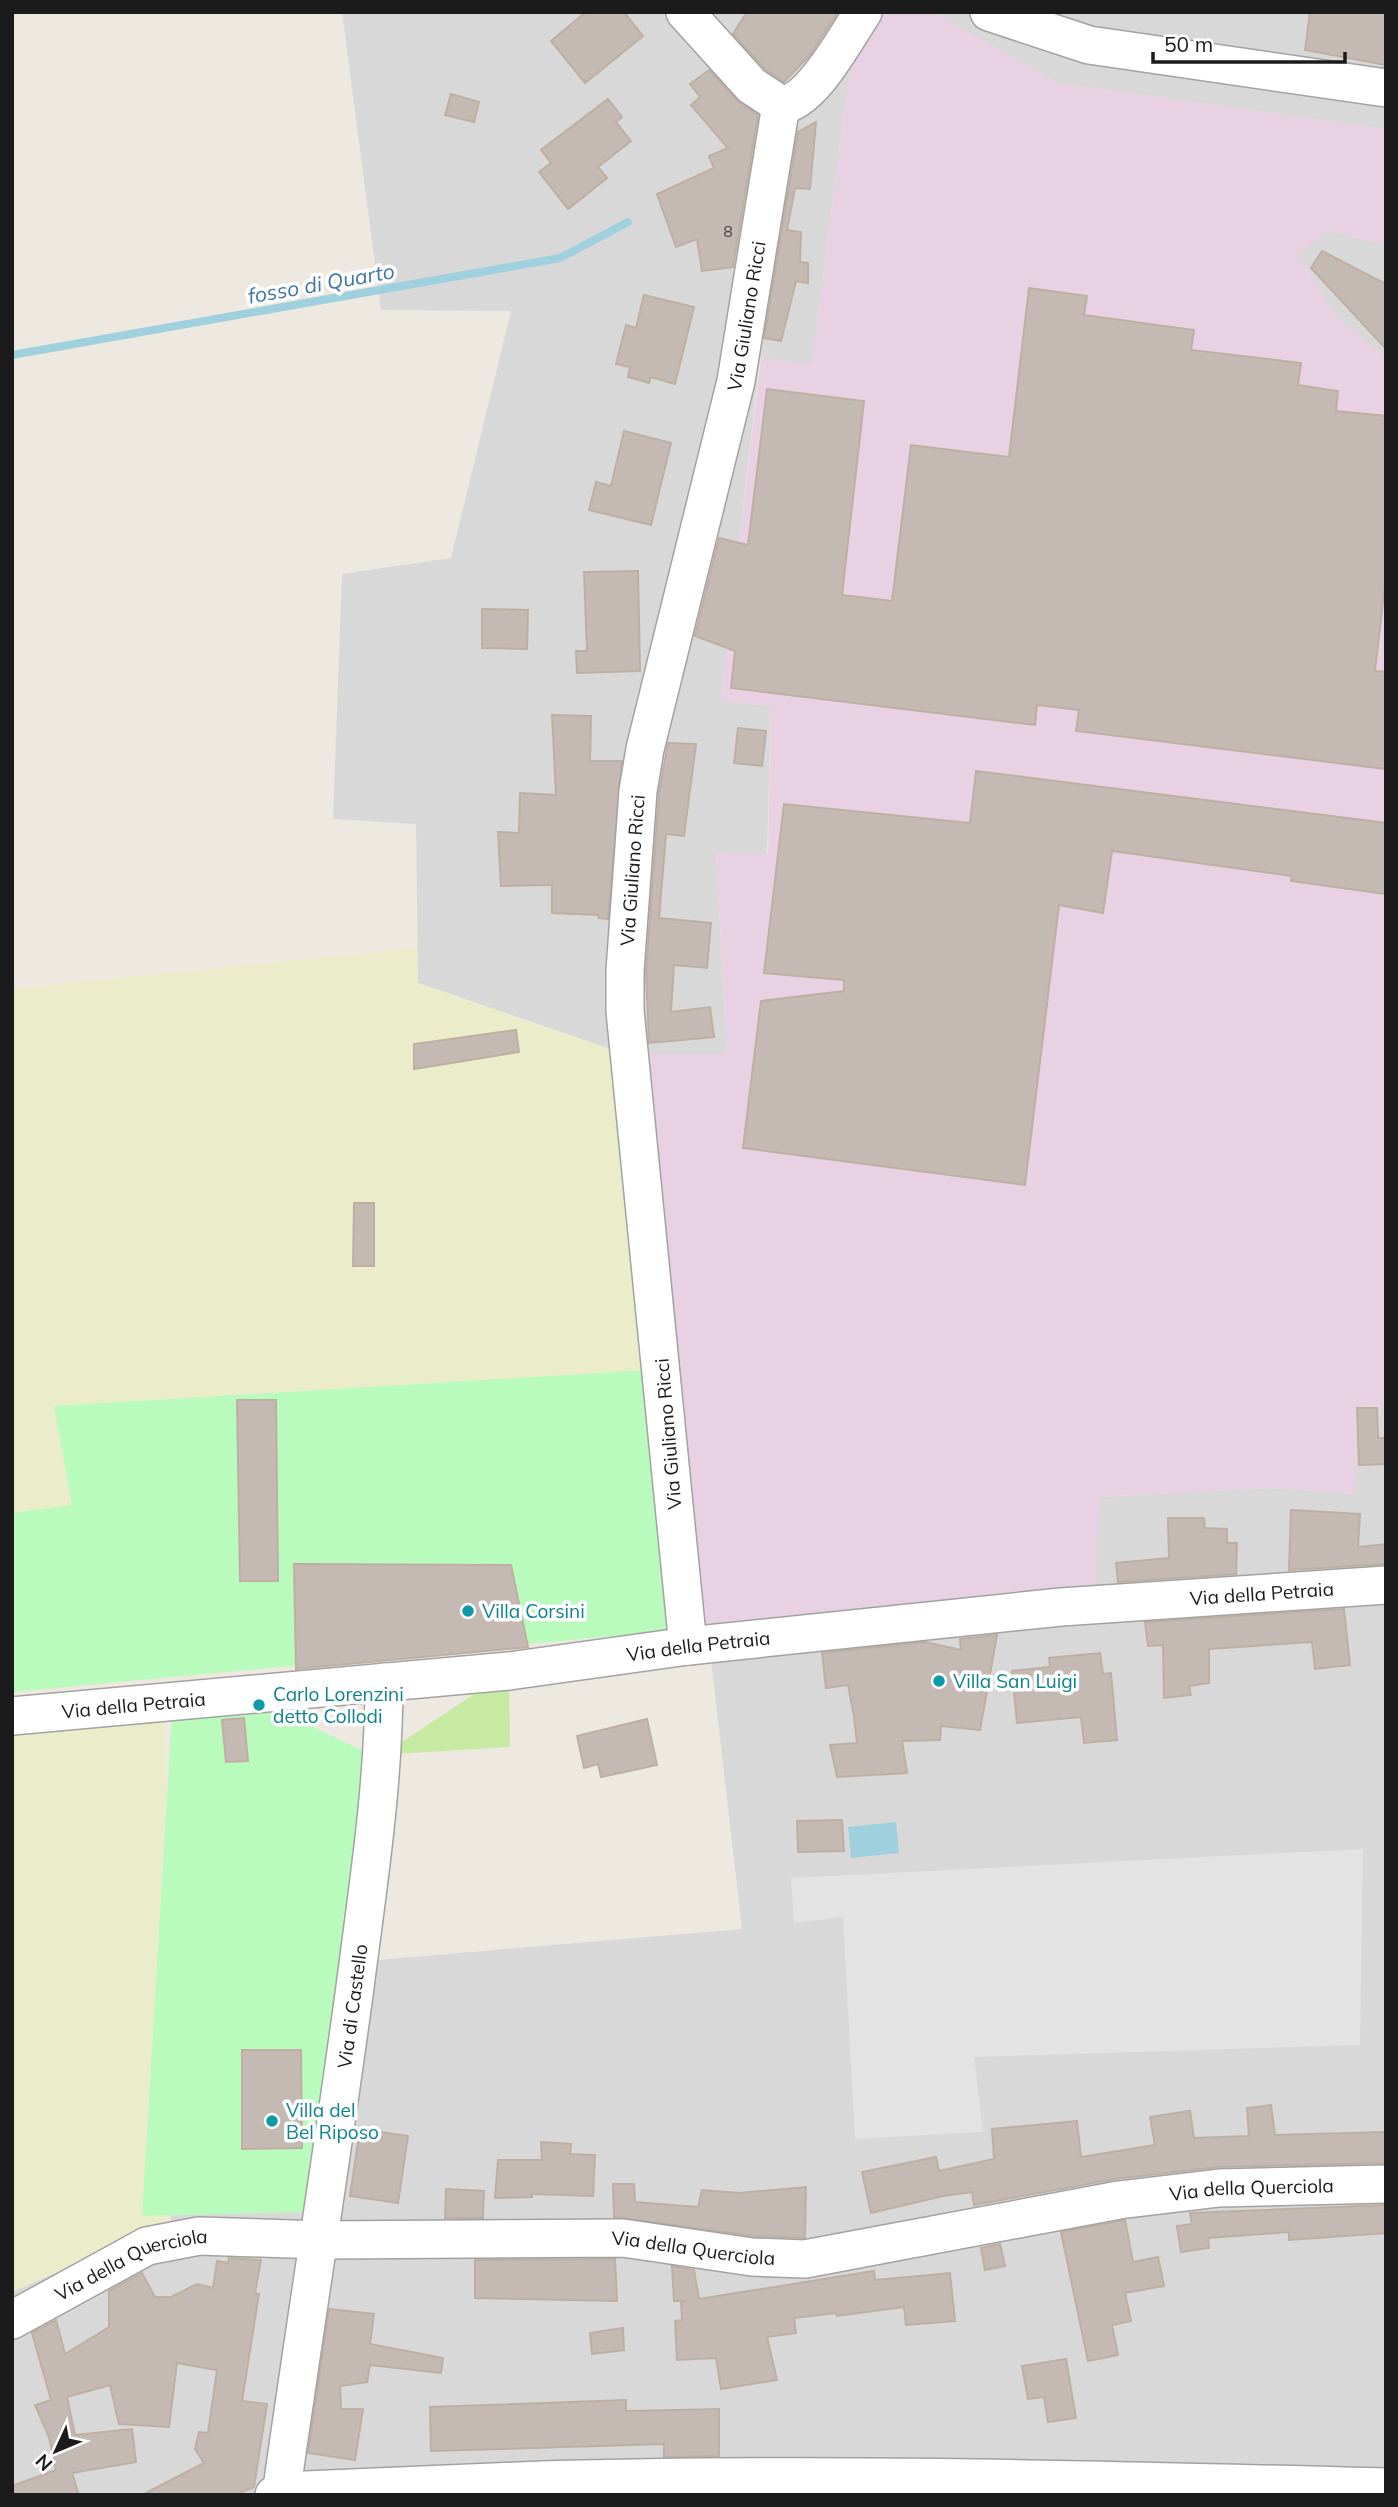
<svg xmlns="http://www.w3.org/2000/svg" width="1398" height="2507" font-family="Mulish,sans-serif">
	<rect width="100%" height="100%" fill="#ede9e0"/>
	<g fill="#d9d8d8">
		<path d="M342 12H884L851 59 812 364 760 358 721 701 771 706 767 854 716 852 727 1054H625L418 983 416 824 333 819 342 574 451 558 511 311 381 310Z"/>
		<path d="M933 12H1386V129L1058 83Z"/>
		<path d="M1328 231 1386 245V359L1333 312 1297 254Z"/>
		<path d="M1356 1406 1386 1407V2495H12V2292L171 2222 175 1977 742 1929 707 1625 1095 1585 1099 1497 1271 1488 1355 1494Z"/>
	</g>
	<path fill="#e7d1e3" d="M884 12H933L1058 83 1386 129V245L1328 231 1298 254 1333 312 1386 359V1407L1356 1406 1355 1494 1271 1488 1099 1497 1096 1585 678 1628 625 1054H727L716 852 768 853 771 706 720 701 761 358 812 363 851 59Z"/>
	<g fill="#ebedca">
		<path d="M417 948 418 983 625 1054 648 1370 54 1406 72 1506 12 1513V989Z"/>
		<path d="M163 1703 175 1977 171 2222 12 2292V1716Z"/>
	</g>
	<path fill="#c7eaa3" d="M509 1671 510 1747 396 1754V1746Z"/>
	<g fill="#b9fbbd">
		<path d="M648 1370 667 1631 12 1692V1513L72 1505 54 1406Z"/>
		<path d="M257 1701 370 1754 309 2212 142 2216 172 1712Z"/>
	</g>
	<path fill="#e3e3e3" d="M1363 1849 1360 2045 974 2057 983 2132 855 2139 843 1917 794 1923 791 1878Z"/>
	<path fill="#9ed0dd" d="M896 1822 899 1853 851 1858 848 1827Z"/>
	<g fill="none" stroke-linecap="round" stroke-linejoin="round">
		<path stroke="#9ed0dd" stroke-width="8" d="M12 355 560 258 628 222"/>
	</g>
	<g fill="#c5bab3" stroke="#bfaea2" stroke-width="2">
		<path d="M586 12H624L643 36 585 83 551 41Z"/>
		<path d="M747 12H838L810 55 784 82 766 70 733 34Z"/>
		<path d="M1310 12H1386V65L1305 50Z"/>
		<path d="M709 70 737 100 758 115 733 267 702 271 697 239 676 247 657 194 714 168 709 156 728 148 691 105 700 97 690 84Z"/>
		<path d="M451 94 479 102 474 122 445 115Z"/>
		<path d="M608 99 622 117 616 122 631 141 598 167 607 178 568 209 539 172 551 163 541 150Z"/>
		<path d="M816 122 810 189 795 188 787 230 801 232 800 262 808 263V283L796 281 781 341 764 338 798 132Z"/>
		<path d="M1322 251 1386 284V349L1311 268Z"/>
		<path d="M1029 288 1087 296 1084 315 1194 330 1191 350 1301 363 1298 385 1338 391 1336 411 1386 416V576L1375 671 1386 672V769L1076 731 1079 710 1037 705 1035 725 731 688 735 651 695 636 719 538 748 545 767 389 864 401 842 595 892 601 911 445 1009 457Z"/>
		<path d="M644 295 694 307 675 384 651 377 649 383 628 377 630 367 616 364 626 325 636 328Z"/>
		<path d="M624 431 671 443 651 525 589 510 596 482 611 486Z"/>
		<path d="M638 571 640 671 577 673 576 651H587L584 572Z"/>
		<path d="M482 609 528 610 527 649 482 648Z"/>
		<path d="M552 715 591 716 590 761H622L608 919 599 918 598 915 552 913V885L501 886 498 832 519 833 520 793 556 795Z"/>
		<path d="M738 728 766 731 762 766 734 763Z"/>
		<path d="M668 743 696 744 684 836 666 834 659 918 711 923 707 968 674 965 671 1012 710 1007 714 1037 649 1043 646 972 659 793Z"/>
		<path d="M976 771 1386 823V894L1291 881 1292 876 1112 851 1103 913 1059 905 1025 1185 743 1148 761 1001 844 991V980L764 973 784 804 970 823Z"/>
		<path d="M516 1030 519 1052 414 1069V1044Z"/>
		<path d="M354 1203H374V1266H353Z"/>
		<path d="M237 1400H276L278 1581H240Z"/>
		<path d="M1357 1408H1377L1378 1438H1386V1464L1359 1465Z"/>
		<path d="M1291 1510 1360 1514 1358 1547 1386 1544V1564L1289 1570Z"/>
		<path d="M1168 1518H1204L1205 1528 1227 1529V1543H1237L1236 1574 1118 1582 1116 1563 1169 1558Z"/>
		<path d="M294 1564 511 1565 528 1647 296 1669Z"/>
		<path d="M1344 1609 1350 1665 1315 1669 1312 1642 1209 1649V1683L1189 1686 1191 1695 1164 1698 1163 1645 1148 1646 1145 1622Z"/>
		<path d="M997 1635 980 1730 941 1726 940 1740 902 1741 907 1773 837 1777 830 1745 857 1743 854 1716 848 1685 826 1688 822 1653 925 1642 961 1650 960 1639Z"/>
		<path d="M1100 1653 1103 1674 1111 1673 1117 1740 1084 1743 1081 1717 1017 1723 1012 1671 1050 1667 1049 1658Z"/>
		<path d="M244 1718 248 1761 226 1762 222 1720Z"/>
		<path d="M647 1719 657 1765 601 1777 598 1764 584 1768 577 1736Z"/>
		<path d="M842 1820 844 1851 798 1852 797 1821Z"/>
		<path d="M242 2050H301L302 2148 242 2149Z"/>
		<path d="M1271 2105 1275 2135 1386 2132V2163L1217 2167 1115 2179 974 2205 972 2192 943 2196 871 2213 862 2172 936 2157 939 2171 994 2159 992 2129 1077 2121 1081 2157 1155 2145 1150 2117 1190 2111 1194 2138 1249 2136 1247 2108Z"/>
		<path d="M360 2129 408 2136 398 2203 350 2196Z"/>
		<path d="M541 2142 571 2144 570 2154 595 2155 593 2196 532 2194V2197L495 2198 498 2160H542Z"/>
		<path d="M613 2184H634L635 2202 698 2207 702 2190 739 2193 806 2187 805 2238 754 2236 614 2217Z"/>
		<path d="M446 2189 484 2191 483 2218H445Z"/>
		<path d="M1386 2205V2233L1289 2240V2232L1208 2238 1209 2248 1181 2252 1177 2226 1192 2224 1190 2213Z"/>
		<path d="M1125 2220 1133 2262 1158 2257 1164 2286 1125 2293 1131 2321 1112 2325 1118 2355 1088 2361 1061 2232Z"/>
		<path d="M1000 2244 1005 2266 985 2270 981 2248Z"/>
		<path d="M229 2258 261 2260 255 2293 259 2294 242 2401 267 2404 254 2487 235 2495H142L204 2463 195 2449 199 2432 208 2433 217 2370 177 2363 169 2427 119 2424 110 2385 67 2397 75 2435 132 2429 136 2462 72 2473 79 2495H12V2486L56 2470 49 2437 35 2405 51 2400 32 2333 56 2320 65 2354 109 2327V2291L142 2273 155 2297H171L197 2284 213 2288 217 2261 228 2263Z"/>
		<path d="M615 2259 617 2301 475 2298V2260Z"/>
		<path d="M672 2266 694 2270 699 2299 874 2271 875 2280 950 2273 955 2321 906 2325 904 2307 837 2316 836 2313 794 2318 796 2333 767 2337 777 2380 721 2389 716 2358 677 2360 675 2321 682 2320 681 2302 687 2301H674Z"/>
		<path d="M329 2309 374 2314 370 2344 443 2358 441 2373 370 2365 367 2382 340 2386 341 2409H363L355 2460 308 2453Z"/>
		<path d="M623 2328 624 2350 592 2354 590 2333Z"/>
		<path d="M1066 2359 1076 2418 1048 2422 1044 2397 1028 2399 1022 2366Z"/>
		<path d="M626 2400V2411L719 2409V2456L664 2457V2444L431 2451 430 2407Z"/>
	</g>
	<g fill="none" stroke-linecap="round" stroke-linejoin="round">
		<g stroke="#a2a2a2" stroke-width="40">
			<g id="minor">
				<path d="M685 12 752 86 781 105C812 103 846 37 863 12"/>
				<path d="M989 12 1089 45 1386 88"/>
				<path id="s1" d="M688 1646 625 1011V971L638 791 645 749 736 381 781 105"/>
				<path id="s2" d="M12 1716 509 1671 688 1646 1061 1607 1386 1585"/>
				<path id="s3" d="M12 2320 147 2246 199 2236 321 2240 623 2238 752 2257 805 2259 1119 2200 1219 2188 1386 2184"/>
				<path d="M274 2495 282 2491C369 2487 456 2483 542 2480 823 2472 1105 2480 1386 2487"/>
				<path id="s4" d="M281 2495C305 2325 332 2157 355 1987 368 1886 384 1784 384 1682"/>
			</g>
		</g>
		<use href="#minor" stroke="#fff" stroke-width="37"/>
	</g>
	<g fill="#0f9aa8" stroke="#fff" stroke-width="2.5">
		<circle cx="468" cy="1611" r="7"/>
		<circle cx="939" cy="1681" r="7"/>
		<circle cx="259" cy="1705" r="7"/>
		<circle cx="272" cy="2121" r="7"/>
	</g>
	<g text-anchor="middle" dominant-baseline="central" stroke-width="7" stroke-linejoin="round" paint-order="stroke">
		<g font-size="16" fill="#464341">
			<text x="728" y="231">8</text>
		</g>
		<g font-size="19" fill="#1b1b1b" stroke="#fff">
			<text stroke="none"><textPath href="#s1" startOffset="1346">Via Giuliano Ricci</textPath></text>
			<text stroke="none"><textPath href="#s1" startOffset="779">Via Giuliano Ricci</textPath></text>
			<text transform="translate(668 1434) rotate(-95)">Via Giuliano Ricci</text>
			<text stroke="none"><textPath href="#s2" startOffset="1256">Via della Petraia</textPath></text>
			<text stroke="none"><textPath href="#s2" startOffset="690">Via della Petraia</textPath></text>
			<text stroke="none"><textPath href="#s2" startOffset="122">Via della Petraia</textPath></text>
			<text stroke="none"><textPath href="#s4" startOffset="494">Via di Castello</textPath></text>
			<text stroke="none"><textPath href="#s3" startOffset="1267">Via della Querciola</textPath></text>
			<text stroke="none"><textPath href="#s3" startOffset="702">Via della Querciola</textPath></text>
			<text stroke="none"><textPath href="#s3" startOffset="133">Via della Querciola</textPath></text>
		</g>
		<g font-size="19" fill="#0d838f" stroke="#fff" text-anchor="start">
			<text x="482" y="1611">Villa Corsini</text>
			<text x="953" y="1681">Villa San Luigi</text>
			<text x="273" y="1694">Carlo Lorenzini<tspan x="273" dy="22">detto Collodi</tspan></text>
			<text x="286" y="2110">Villa del<tspan x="286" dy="22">Bel Riposo</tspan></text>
		</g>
		<g font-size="21" font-style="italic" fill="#4276a5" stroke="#fff">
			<text transform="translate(321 283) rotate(-10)">fosso di Quarto</text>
		</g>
	</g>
	<rect width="1398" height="2507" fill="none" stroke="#1b1b1b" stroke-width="28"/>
	<g transform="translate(56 2451) rotate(226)" stroke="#ffffff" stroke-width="5" paint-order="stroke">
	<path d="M0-5L12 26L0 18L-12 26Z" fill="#1b1b1b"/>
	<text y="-10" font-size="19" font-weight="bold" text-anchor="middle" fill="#1b1b1b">N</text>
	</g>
	<path d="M1153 52v10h192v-10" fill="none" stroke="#1b1b1b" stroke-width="3.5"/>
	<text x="1164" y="52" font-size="21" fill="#1b1b1b" stroke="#ffffff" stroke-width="5" paint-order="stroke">50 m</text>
</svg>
